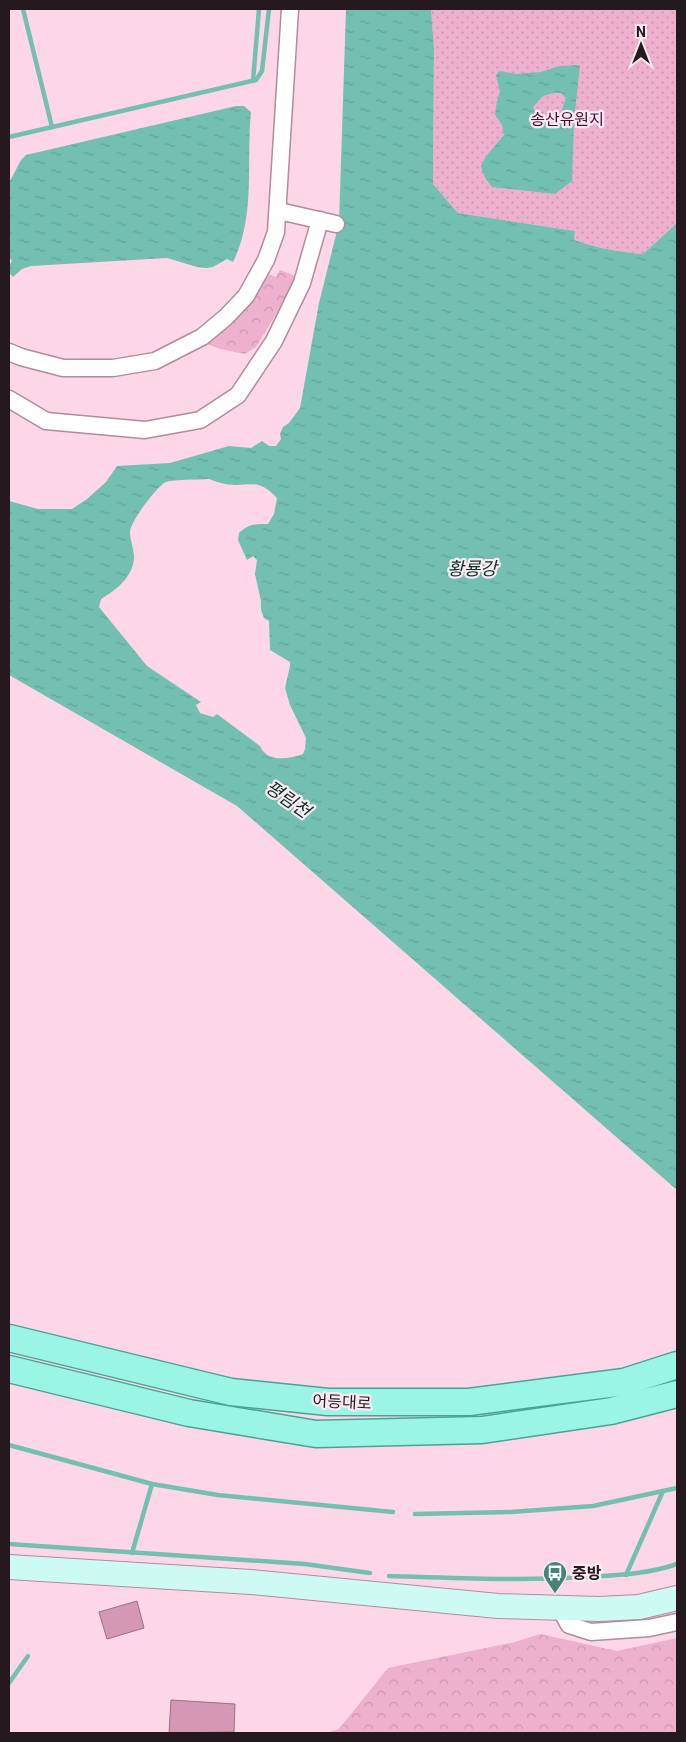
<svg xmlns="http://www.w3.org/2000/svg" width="686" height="1742" font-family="Roboto,'Noto Sans KR',sans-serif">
	<defs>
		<pattern id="forest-crowns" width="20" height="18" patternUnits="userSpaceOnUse" patternTransform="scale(1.25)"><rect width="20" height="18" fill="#edb1cd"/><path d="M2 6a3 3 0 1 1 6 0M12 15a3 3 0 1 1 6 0" fill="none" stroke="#cb98b0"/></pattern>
		<pattern id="park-dots" width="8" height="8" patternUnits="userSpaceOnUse" patternTransform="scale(1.25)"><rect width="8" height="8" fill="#edb1cd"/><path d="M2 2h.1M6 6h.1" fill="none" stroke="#cb98b0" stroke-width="1.8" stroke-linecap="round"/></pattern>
		<pattern id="water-ripples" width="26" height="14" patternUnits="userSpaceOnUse" patternTransform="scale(1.25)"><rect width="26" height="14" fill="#73c0b0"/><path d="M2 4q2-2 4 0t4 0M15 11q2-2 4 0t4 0" fill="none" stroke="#63a497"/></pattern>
	</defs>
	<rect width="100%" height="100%" fill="#fdd6e7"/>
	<g fill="url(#forest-crowns)">
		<path d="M280 270 298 277 295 283 256 347 245 354 220 349 205 343 253 298 268 274 276 277Z"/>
		<path d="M540 1634 617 1651 677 1638V1733H326L339 1729 388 1668 515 1642Z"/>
	</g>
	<path fill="url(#park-dots)" d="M431 9H677V223L643 254C619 252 597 248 574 240L575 231 458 213 433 184 434 48Z"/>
	<g fill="url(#water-ripples)" fill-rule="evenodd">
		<path d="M346 9H431L434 48 433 184 458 213 575 231 574 240C597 248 619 252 643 254L677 223V1190L237 806 9 675V501L38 509H72L87 499 106 482 117 466 170 463 229 446 251 448 262 441 269 446H276L281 439 280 434 283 427 289 423 300 408 319 303 339 223ZM209 479C214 481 220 483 225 484 249 488 256 476 277 498L274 514 268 524C255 524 248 524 239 533L238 540 247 560 253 556 257 560 255 574 261 601V610L264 618 269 621 270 650 290 662V666L285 688 290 705 306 738 305 749 303 754C289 759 267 763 260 746L217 714 213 717 200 713 196 705 201 702 147 666 99 607 101 599C117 590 135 575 134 555 133 547 130 539 130 532 130 522 157 486 166 482 176 479 198 480 209 479Z"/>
		<path d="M580 65 574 121 572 181 555 194 492 187 485 178 481 166 486 156 504 135 502 125 495 114 497 101 500 92 496 75 499 71 517 74 541 72 559 66ZM553 93H561L566 98 560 116 556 124C544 121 538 119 533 107L543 96Z"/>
		<path d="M236 106H244L251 112C246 162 256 216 233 262L227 259 213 267 207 268 197 267 167 258 31 266 22 269 13 277 9 273V266L12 261 9 257V183L21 160 26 155Z"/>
	</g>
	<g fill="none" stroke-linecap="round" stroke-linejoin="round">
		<g stroke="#73c0b0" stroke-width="4.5">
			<path d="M23 9 52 127"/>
			<path d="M253 81 259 9"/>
			<path d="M9 137 256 80 262 71 269 9"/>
			<path d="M9 1445 152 1484 218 1495 393 1512"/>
			<path d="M415 1514 511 1512 593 1506 677 1488"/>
			<path d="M9 1544 305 1564 370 1573"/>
			<path d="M132 1553 152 1484"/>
			<path d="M626 1575 663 1491"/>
			<path d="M389 1576C455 1578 521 1581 587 1577 618 1575 648 1574 677 1564"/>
			<path d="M9 1683 28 1656"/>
		</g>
	</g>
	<g fill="#d498b4" stroke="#957282">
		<path d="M137 1601 144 1628 107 1639 99 1612Z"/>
		<path d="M171 1700 235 1704 234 1732 169 1733Z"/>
	</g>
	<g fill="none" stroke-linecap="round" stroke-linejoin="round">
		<g stroke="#b08c9c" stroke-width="19">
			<g id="minor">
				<path d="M279 211 336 224"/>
				<path d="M9 352 21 357 63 368H113L155 361 202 337 226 317 246 296 266 260 276 232 290 9"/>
				<path d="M9 399 46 421 145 430 200 420 238 395 274 341 302 283 320 220"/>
				<path d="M560 1608 569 1625 591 1632 649 1628 677 1622"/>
			</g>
		</g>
		<g stroke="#b08c9c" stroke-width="26">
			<path id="secondary" d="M9 1567 251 1582 498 1606 599 1609 639 1607 677 1598"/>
		</g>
		<g stroke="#47a395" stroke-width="29">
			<g id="primary">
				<path d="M9 1338 231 1392 328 1402H469L624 1382 677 1365"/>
				<path d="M9 1369 189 1413 316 1434 482 1430 611 1411 677 1394"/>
			</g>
		</g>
		<use href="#minor" stroke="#fff" stroke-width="16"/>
		<use href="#secondary" stroke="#cdfaf2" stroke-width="24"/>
		<use href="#primary" stroke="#9bf5e5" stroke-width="26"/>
	</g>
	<defs>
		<g id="bus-pin" transform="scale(1.25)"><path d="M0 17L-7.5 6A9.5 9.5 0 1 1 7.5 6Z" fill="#428578" stroke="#faeaf1"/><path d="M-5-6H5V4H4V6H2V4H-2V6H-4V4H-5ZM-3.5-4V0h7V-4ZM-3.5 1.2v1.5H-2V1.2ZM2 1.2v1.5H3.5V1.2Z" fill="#fff"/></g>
	</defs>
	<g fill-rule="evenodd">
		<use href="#bus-pin" x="555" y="1573"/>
	</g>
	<g text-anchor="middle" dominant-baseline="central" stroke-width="4.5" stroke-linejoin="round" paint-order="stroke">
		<g font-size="16" fill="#510a34" stroke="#faeaf1">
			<text x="567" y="119">송산유원지</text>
		</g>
		<g font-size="16" fill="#26181f" stroke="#faeaf1">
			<text transform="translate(342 1402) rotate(3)">어등대로</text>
		</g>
		<g font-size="16" font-weight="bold" fill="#26181f" stroke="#faeaf1" text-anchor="start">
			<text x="572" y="1573">중방</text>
		</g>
		<g font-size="18" font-style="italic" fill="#0b312a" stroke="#faeaf1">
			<text x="472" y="568">황룡강</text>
			<text transform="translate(288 799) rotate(35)">평림천</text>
		</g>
	</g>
	<rect width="686" height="1742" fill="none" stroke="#26181f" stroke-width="20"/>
	<g transform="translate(641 45)" stroke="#faeaf1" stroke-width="4" paint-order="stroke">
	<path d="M0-4L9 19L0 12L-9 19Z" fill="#26181f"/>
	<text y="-8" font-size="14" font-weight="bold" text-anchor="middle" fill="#26181f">N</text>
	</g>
</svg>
